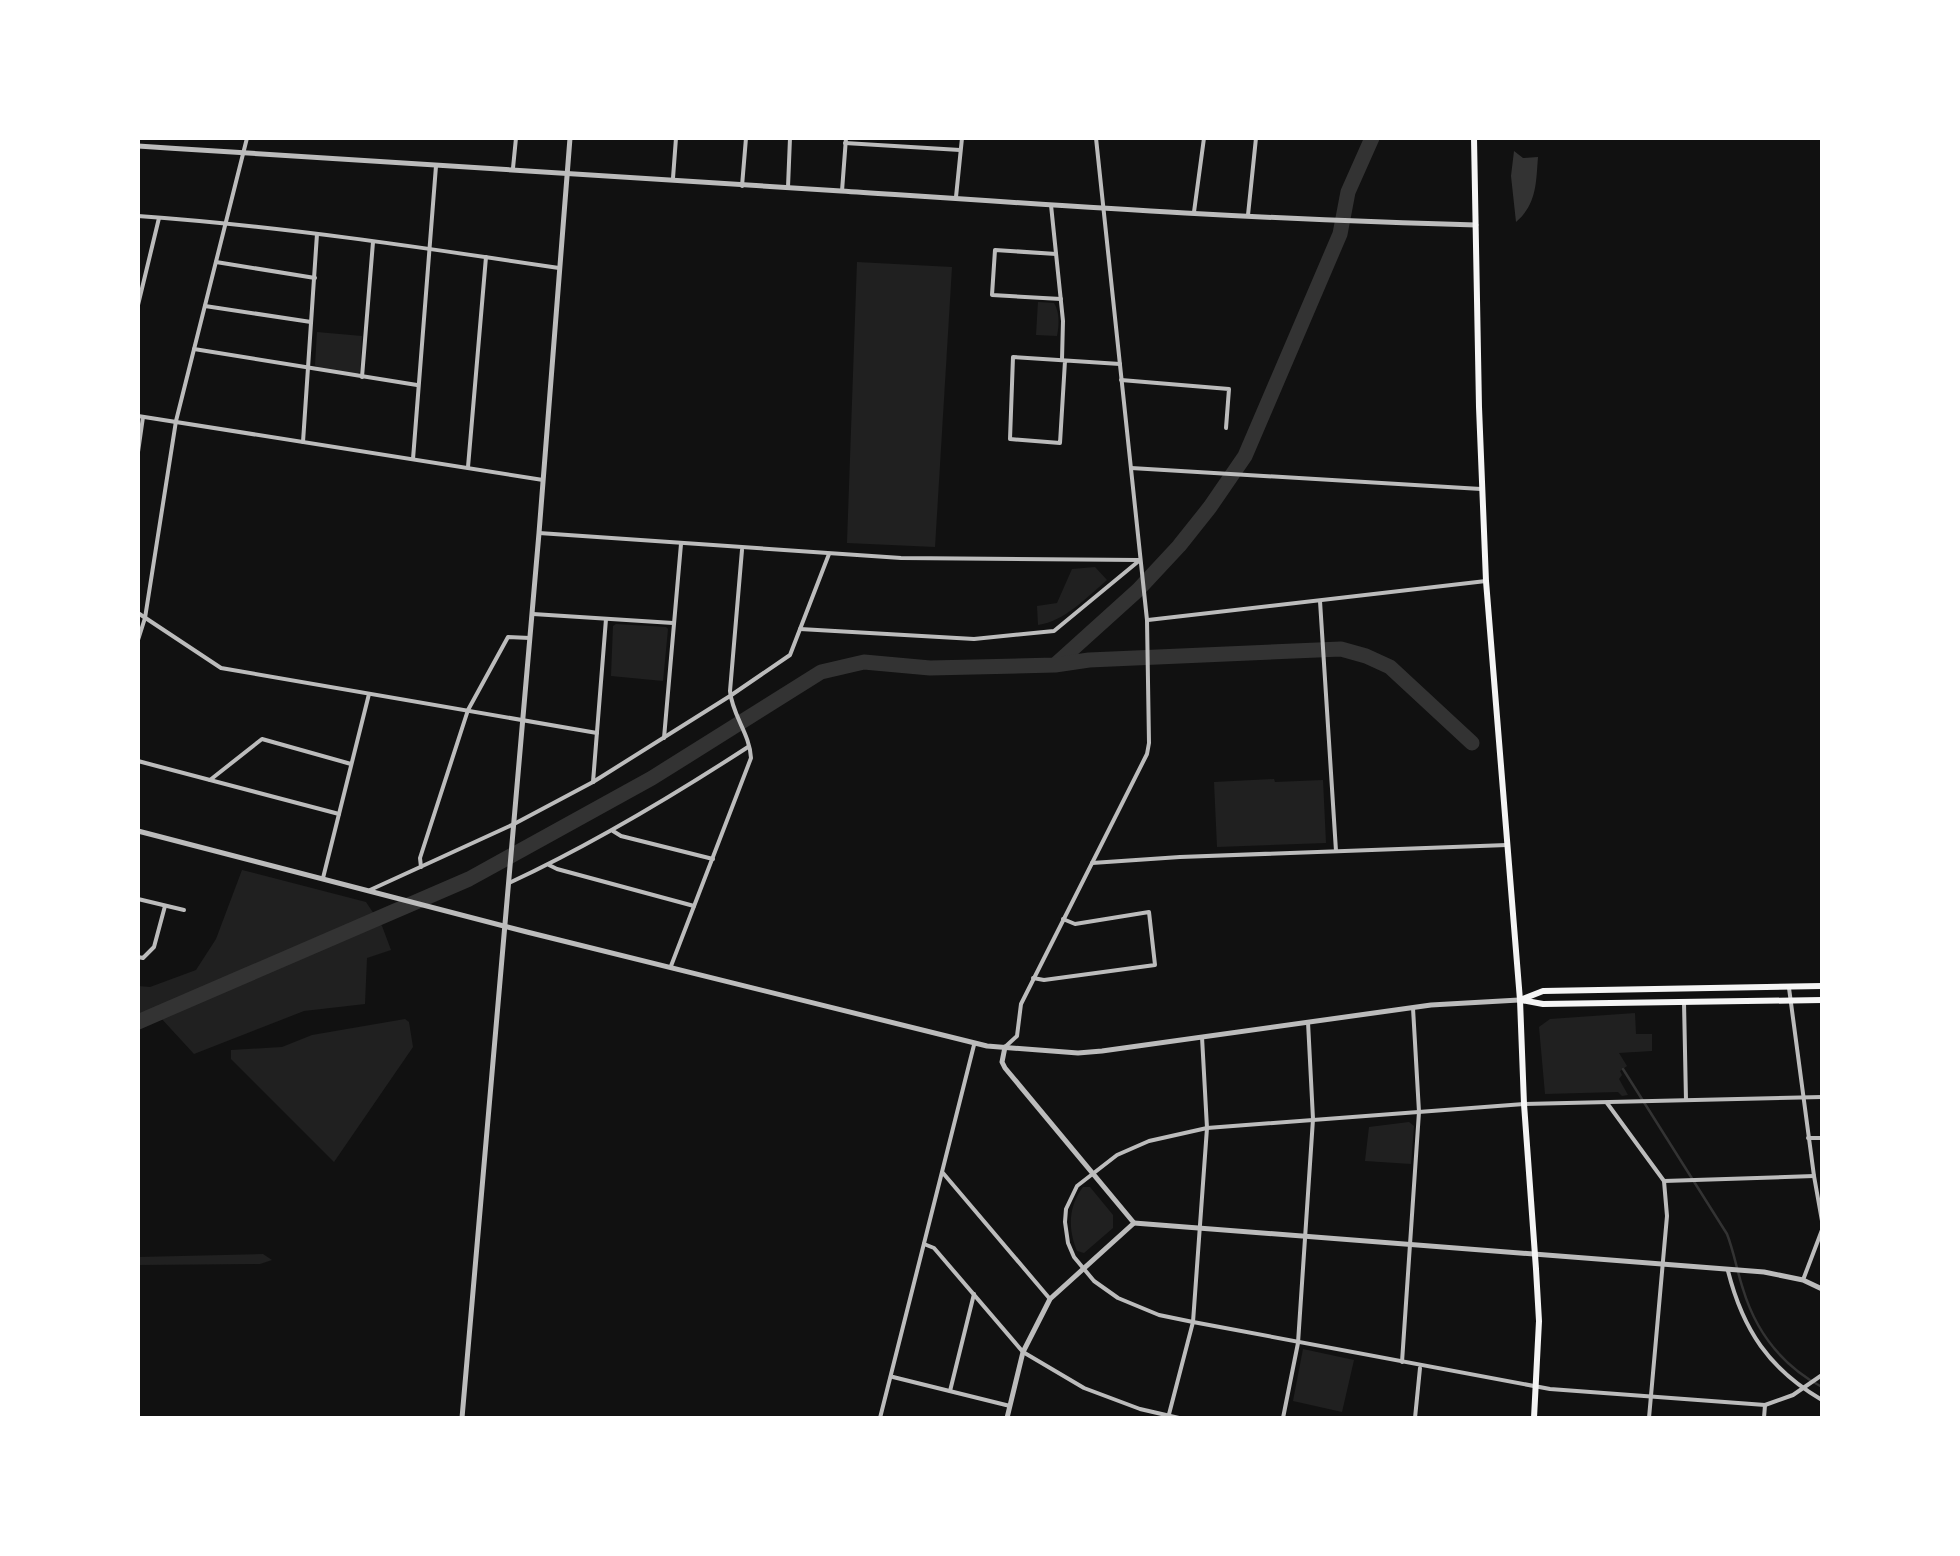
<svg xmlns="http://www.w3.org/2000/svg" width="1960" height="1556" font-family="'Public Sans',sans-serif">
	<rect width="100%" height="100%" fill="#111"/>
	<g fill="#202020">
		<path d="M857 262 952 267 935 547 847 543Z"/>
		<path d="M1038 302 1054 303C1060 313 1059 325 1057 336L1036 335Z"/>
		<path d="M317 332 362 336 360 372 357 374 318 368 315 365Z"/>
		<path d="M1095 567 1107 580C1086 598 1065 621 1038 625L1037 606 1057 603 1072 569Z"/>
		<path d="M616 624 666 627 668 629 663 681 611 676 613 626Z"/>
		<path d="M1274 779 1275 782 1323 780 1326 843 1217 847 1214 782Z"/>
		<path d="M242 870 366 902 382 926 391 950 367 958 365 1004 304 1011 194 1054 160 1017 138 1026V986L150 987 196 970 216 939Z"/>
		<path d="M1635 1013 1636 1034H1652V1051L1619 1053 1627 1066 1620 1071 1622 1075 1619 1079 1628 1095 1622 1096 1618 1092 1545 1094 1539 1027 1550 1019Z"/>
		<path d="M405 1019 409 1022 413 1047 334 1162 231 1059V1050L282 1047 312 1035Z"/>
		<path d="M1409 1122 1414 1126 1411 1164 1365 1161 1369 1127Z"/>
		<path d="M1083 1187H1090L1113 1215V1228L1084 1253 1077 1251C1068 1229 1068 1207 1083 1187Z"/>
		<path d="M263 1254 272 1260 260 1264 138 1265V1257Z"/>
		<path d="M1303 1349 1354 1360 1342 1412 1293 1401Z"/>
	</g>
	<path fill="#333" d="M1514 151 1523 158 1538 157C1536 182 1537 204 1516 222L1511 176Z"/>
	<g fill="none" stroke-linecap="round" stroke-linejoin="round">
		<path stroke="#333" stroke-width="2.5" d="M1623 1069 1727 1234C1734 1252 1737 1271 1743 1289 1756 1332 1783 1366 1822 1387"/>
		<g stroke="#333" stroke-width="15">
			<path d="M1056 664 1138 590 1179 546 1210 507 1245 456 1340 234 1348 192 1372 138"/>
			<path d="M138 1022 469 879 652 778 821 672 864 662 930 668 1055 665 1089 660 1341 649 1366 656 1390 667 1472 743"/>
		</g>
		<g stroke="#bcbcbc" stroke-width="4">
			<path d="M845 143 960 150"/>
			<path d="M513 168 516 138"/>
			<path d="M673 178 676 138"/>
			<path d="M742 186 746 138"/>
			<path d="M788 187 790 138"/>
			<path d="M842 191 846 138"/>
			<path d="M956 197 962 138"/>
			<path d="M1051 205 1063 321 1062 359"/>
			<path d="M1194 212 1204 138"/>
			<path d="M1248 215 1256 138"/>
			<path d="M138 216C279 226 419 247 559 268"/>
			<path d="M1056 254 995 250 992 295 1061 299"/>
			<path d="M216 262 315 278"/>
			<path d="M138 305 159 218"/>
			<path d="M205 306 311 322"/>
			<path d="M194 349 417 385"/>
			<path d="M1065 361 1060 443 1010 439 1013 357 1120 364"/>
			<path d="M362 377 373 242"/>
			<path d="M1121 380 1229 389 1226 428"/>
			<path d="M138 416 543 480"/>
			<path d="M303 442 317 234"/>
			<path d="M138 452 143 417"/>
			<path d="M413 459 436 166"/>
			<path d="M468 467 486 257"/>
			<path d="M1131 468 1481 489"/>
			<path d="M539 533 901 558 1139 560"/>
			<path d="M1320 601 1336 851"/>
			<path d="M138 613 221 668 597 733"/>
			<path d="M533 614 673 623"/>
			<path d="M1148 620 1486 581"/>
			<path d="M800 629 974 639 1054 631 1140 560"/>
			<path d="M138 640 145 618 176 421 247 138"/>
			<path d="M664 738 681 544"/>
			<path d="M138 761 339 814"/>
			<path d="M210 780 262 739 351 764"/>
			<path d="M593 782 606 619"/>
			<path d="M613 831 621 836 713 859"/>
			<path d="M1092 863 1180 857 1507 845"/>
			<path d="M549 865 557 869 694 906"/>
			<path d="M421 867 420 858 468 710 508 637 530 638"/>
			<path d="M323 878 369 694"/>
			<path d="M509 883C593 844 671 797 748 747"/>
			<path d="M370 890 514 824 593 782 730 696 790 655 829 554"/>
			<path d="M138 899 184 910"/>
			<path d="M138 957 143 958 154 947 165 906"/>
			<path d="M671 966 751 758C750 734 732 715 730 691L742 550"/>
			<path d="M1033 978 1044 980 1155 965 1149 912 1075 924 1063 919"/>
			<path d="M1789 988 1814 1176 1822 1221"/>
			<path d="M1684 1002 1686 1100"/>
			<path d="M1005 1047 1017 1036 1021 1004 1147 754 1149 743 1147 620 1096 138"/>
			<path d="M1822 1097 1524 1104 1207 1128 1149 1141 1117 1155 1077 1186 1066 1209 1065 1222 1068 1243 1074 1257 1094 1281 1118 1298 1159 1315 1193 1322 1550 1389 1765 1405 1793 1395 1822 1375"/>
			<path d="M1607 1103 1664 1181 1667 1216 1649 1418"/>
			<path d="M1808 1138H1822"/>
			<path d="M943 1173 1050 1299"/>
			<path d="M1664 1181 1814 1176"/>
			<path d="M924 1244 934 1248 1023 1352 1084 1388 1140 1409 1179 1418"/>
			<path d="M1728 1271C1743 1330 1769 1369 1822 1400"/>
			<path d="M1803 1280 1822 1230"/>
			<path d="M1402 1362 1419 1112 1413 1008"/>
			<path d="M893 1377 1010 1406"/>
			<path d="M950 1391 974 1294"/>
			<path d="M880 1418 974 1045"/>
			<path d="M1168 1418 1193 1322 1207 1128 1202 1037"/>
			<path d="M1283 1418 1298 1343 1313 1119 1308 1022"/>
			<path d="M1415 1418 1420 1368"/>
			<path d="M1764 1418 1765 1405"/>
		</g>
		<g stroke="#bcbcbc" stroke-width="5">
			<path d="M138 146C372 161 606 175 841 191 1052 205 1264 220 1476 225"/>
			<path d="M138 831 527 932 987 1046 1078 1053 1102 1051 1431 1005 1519 1000"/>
			<path d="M1005 1047 1002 1062 1005 1068 1134 1223 1050 1299 1023 1352 1007 1418"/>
			<path d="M1134 1223 1764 1272 1803 1280 1822 1289"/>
			<path d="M462 1418 539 533 570 138"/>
		</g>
		<g stroke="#f5f5f5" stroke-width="6">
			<path d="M1520 1000 1543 991 1822 986"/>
			<path d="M1521 1000 1543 1004 1822 1000"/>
		</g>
		<path stroke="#f5f5f5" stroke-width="6" d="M1474 138 1479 407 1486 581 1520 1000 1524 1104 1536 1269 1539 1321 1534 1418"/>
	</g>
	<rect width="1960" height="1556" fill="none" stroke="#ffffff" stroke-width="280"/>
</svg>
